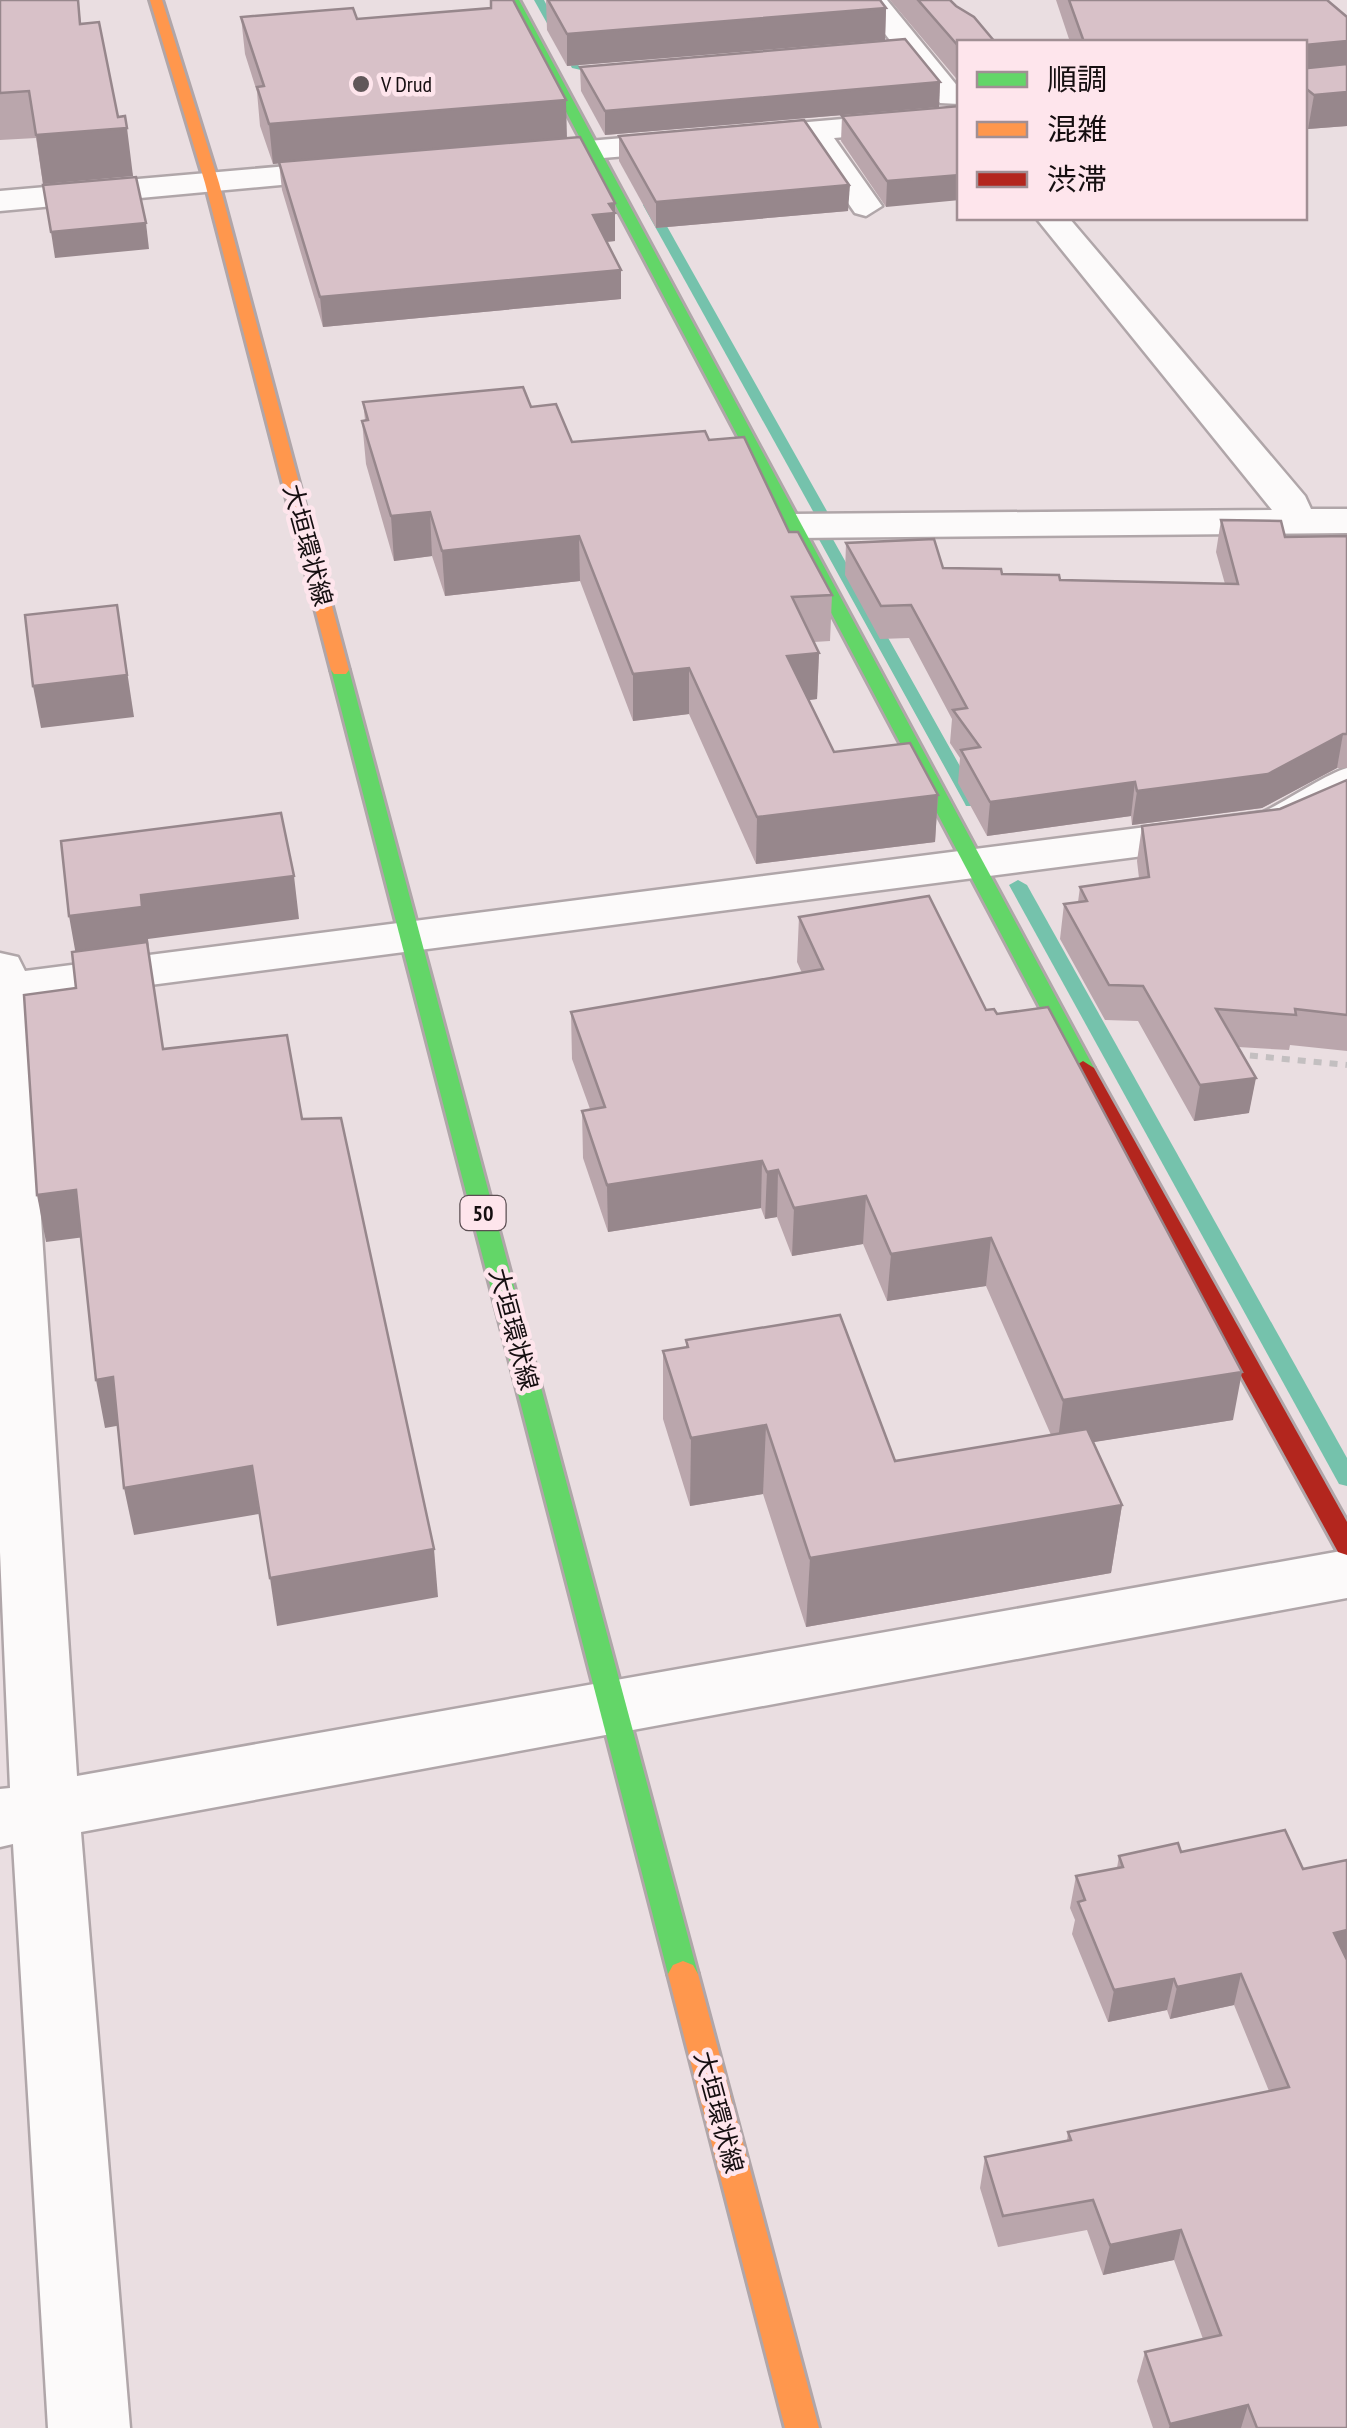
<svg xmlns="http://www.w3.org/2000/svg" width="1347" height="2428" font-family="'PT Sans Narrow','Noto Sans JP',sans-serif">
	<rect width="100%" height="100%" fill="#eadee1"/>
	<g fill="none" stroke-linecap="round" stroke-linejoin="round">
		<g fill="#75c2ac" fill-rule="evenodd">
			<path d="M534 0H544L581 70 572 68Z"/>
			<path d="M645 202 655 205 828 513 826 516 814 513 643 205Z"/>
			<path d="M823 530 830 534 980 802 978 806H966L964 802 816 534Z"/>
			<path d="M1018 880 1027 885 1347 1458V1486L1339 1484 1009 885Z"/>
		</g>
		<g stroke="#b0a6a9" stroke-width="5">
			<g id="street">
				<path d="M858 0H887L959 88V104L940 103Z"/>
				<path d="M959 109V127L834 138 882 206 866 216 855 213 805 141 531 164 515 155 531 146Z"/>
				<path d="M356 160 372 170 367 177 0 211V191Z"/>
				<path d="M1036 218H1069L1305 496 1311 509H1347V533L792 538 778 534 772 526 778 518 792 514 1272 510Z"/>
				<path d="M1347 768V807L1274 839 27 1001 77 1776 1347 1550V1598L81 1832 130 2428H48L13 1844 0 1847V1789L10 1788 0 1552V953L18 957 25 971 1263 812C1287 801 1326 774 1347 768Z"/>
			</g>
		</g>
		<g stroke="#b0a6a9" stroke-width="6">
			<g id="fast">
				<path d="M507 0H519L1094 1068 1090 1073H1076L1072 1068Z"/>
				<path d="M340 665 349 670 698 1974 693 1983 683 1987 673 1983 668 1974 331 670Z"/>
			</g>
		</g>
		<g stroke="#b0a6a9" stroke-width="6">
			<g id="slow">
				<path d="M150 0H162L219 183 349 670 346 674H334L331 670 205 183Z"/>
				<path d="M683 1961 693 1965 698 1974 819 2428H785L668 1974 673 1965Z"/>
			</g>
		</g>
		<g stroke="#b0a6a9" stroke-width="6">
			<path id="jam" d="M1083 1061 1094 1068 1347 1522V1555L1338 1552 1072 1068Z"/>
		</g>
		<path stroke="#c3bfc0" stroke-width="6" stroke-dasharray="8 8" stroke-linecap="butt" d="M1234 1054 1347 1065"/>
		<use href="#street" fill="#fcfafa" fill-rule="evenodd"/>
		<use href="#fast" fill="#63d668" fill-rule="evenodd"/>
		<use href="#slow" fill="#ff974d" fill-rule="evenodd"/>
		<use href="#jam" fill="#b3261e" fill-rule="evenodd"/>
	</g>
	<g fill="#baa6ac">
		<path d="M0 0H78L81 24 118 117 133 176 43 184 36 138 0 140Z"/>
		<path d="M546 0 886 8 885 40 567 66 547 30Z"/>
		<path d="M890 0H950L960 42V83Z"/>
		<path d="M1056 0H1327L1347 17V126L1308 129 1304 126V42H1070Z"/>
		<path d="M241 17 357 19 567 138 615 203V241L607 242 621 299 323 327 282 190 279 163 273 164 260 126 257 92 245 54Z"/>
		<path d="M580 67 940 82 939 107 605 135 581 91Z"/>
		<path d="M960 106 886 207 841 141 842 116Z"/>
		<path d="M619 136 848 211 656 228 619 161Z"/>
		<path d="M363 402 531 407 572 442 709 440 789 532 832 595 830 641 814 642 819 653 817 699 809 700 834 752 938 795 935 842 756 864 689 714 633 721 580 581 445 596 432 556 394 561 366 464 362 421 365 420Z"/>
		<path d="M1221 520 1285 537 1347 536V768H1337L1262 808 1132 825 1131 816 987 836 958 783 960 758 950 743 952 719 909 638 880 639 845 575 846 543 943 568 1060 580 1225 584 1216 552Z"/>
		<path d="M1347 780V1051L1290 1045 1289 1050 1238 1047 1249 1113 1194 1121 1138 1021 1105 1020 1060 939 1064 904 1078 902 1080 887 1139 878 1137 861 1142 826 1280 809Z"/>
		<path d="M799 917 986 1010 1233 1420 1093 1442 1122 1505 1111 1573 806 1627 763 1494 690 1506 663 1419V1351L686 1347V1340L895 1461 1051 1435 986 1286 887 1301 863 1244 792 1256 777 1217 765 1219 761 1208 608 1232 583 1158 582 1111 590 1109 572 1059 571 1012 802 973 797 962Z"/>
		<path d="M1285 1830 1347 2428H1153L1137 2381 1145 2352 1203 2339 1174 2260 1103 2275 1087 2230 998 2247 980 2188 985 2157 1067 2141 1068 2132 1269 2091 1234 2005 1170 2019 1167 2010 1108 2022 1072 1934 1075 1920 1070 1908 1076 1876 1117 1868 1119 1856 1181 1852Z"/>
	</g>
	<g fill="#97878c">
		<path d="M886 8 885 40 567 66V34Z"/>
		<path d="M1347 41V74L1304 78 1306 45Z"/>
		<path d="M940 82 939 107 605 135V111Z"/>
		<path d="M1347 92V126L1308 129 1314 95Z"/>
		<path d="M566 100 567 139 273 164 269 124Z"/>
		<path d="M127 128 133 176 43 184 36 135Z"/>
		<path d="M960 175V200L886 207 887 181Z"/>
		<path d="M850 185 848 211 656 228V202Z"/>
		<path d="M615 203V241L594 243 593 215 609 204Z"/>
		<path d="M146 223 149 249 55 258 51 232Z"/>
		<path d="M621 270V299L323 327 320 297Z"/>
		<path d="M430 512 432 556 394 561 391 516Z"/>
		<path d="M579 536 580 581 445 596 442 551Z"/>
		<path d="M117 605 134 717 41 728 33 686Z"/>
		<path d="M819 653 817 699 786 703 787 656Z"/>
		<path d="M689 668V714L633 721V674Z"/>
		<path d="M1343 734 1337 768 1262 808 1132 825 1137 791Z"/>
		<path d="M1135 782 1131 816 987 836 990 802Z"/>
		<path d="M938 795 935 842 756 864 757 817Z"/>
		<path d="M294 876 299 919 148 939 149 951 77 961 69 916 141 895Z"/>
		<path d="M1256 1078 1249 1113 1194 1121 1200 1085Z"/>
		<path d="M762 1161 761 1208 608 1232 607 1185Z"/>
		<path d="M778 1170 777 1217 765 1219 767 1172Z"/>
		<path d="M76 1190 85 1237 46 1242 37 1195Z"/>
		<path d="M866 1196 863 1244 792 1256 794 1208Z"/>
		<path d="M991 1238 986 1286 887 1301 891 1254Z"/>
		<path d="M1242 1372 1233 1420 1057 1448 1063 1400Z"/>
		<path d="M113 1377 122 1425 105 1428 96 1380Z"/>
		<path d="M766 1425 763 1494 690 1506 691 1438Z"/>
		<path d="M252 1466 259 1514 134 1535 124 1488Z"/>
		<path d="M1122 1505 1111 1573 806 1627 810 1558Z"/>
		<path d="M434 1549 438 1597 277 1626 270 1578Z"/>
		<path d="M1347 1930V1959L1334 1933Z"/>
		<path d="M1241 1974 1234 2005 1170 2019 1177 1987Z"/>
		<path d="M1174 1979 1167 2010 1108 2022 1114 1990Z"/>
		<path d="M1181 2230 1174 2260 1103 2275 1110 2245Z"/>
		<path d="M1248 2405 1241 2428H1169L1170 2424Z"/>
	</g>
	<g fill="#d8c1c8" stroke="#97878c" stroke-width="2.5">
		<path d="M0 0H78L80 24 99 22 118 117 125 116 127 128 36 135 29 91 0 93Z"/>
		<path d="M491 0H513L566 100 269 124 257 87 264 86 241 17 353 8 357 19 491 8Z"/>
		<path d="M548 0H880L886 8 567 34Z"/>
		<path d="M918 0H950L956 6 974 17 995 42H960V48Z"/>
		<path d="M1069 0H1327L1347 17V41L1306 45 1307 68 1347 64V92L1314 95 1304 87V42H1084Z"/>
		<path d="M905 39 940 82 605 111 580 67Z"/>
		<path d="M960 106V175L887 181 842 116Z"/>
		<path d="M804 120 849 185 656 202 619 136Z"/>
		<path d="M580 137 615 203 609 204 615 213 593 215 621 270 320 297 279 162Z"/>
		<path d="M136 177 146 223 51 232 43 185Z"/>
		<path d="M523 387 531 407 556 404 572 442 705 431 709 440 744 437 789 532H798L832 595 792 597 819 653 787 656 834 752 910 743 938 795 757 817 689 668 633 674 579 536 442 551 430 512 391 516 362 421 368 420 363 402Z"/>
		<path d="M1221 520 1281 521 1285 537 1347 536V734H1343L1268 774 1137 791 1135 782 990 802 961 750 980 747 953 710 967 708 911 605 881 606 846 543 934 539 943 568 1001 569 1002 574 1059 575 1060 580 1238 584Z"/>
		<path d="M117 605 127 675 33 686 25 615Z"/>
		<path d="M1347 780V1015L1295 1009 1296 1015 1216 1009 1256 1078 1200 1085 1143 986 1109 985 1064 904 1087 901 1080 887 1149 877 1142 826 1280 809Z"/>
		<path d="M281 813 294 876 141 895 142 907 69 916 61 841Z"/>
		<path d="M929 896 986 1010 994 1009 997 1014 1048 1007 1242 1372 1063 1400 991 1238 891 1254 866 1196 794 1208 778 1170 767 1172 762 1161 607 1185 582 1111 605 1107 571 1012 823 969 799 917Z"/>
		<path d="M147 942 163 1049 287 1035 302 1119 341 1118 434 1549 270 1578 252 1466 124 1488 113 1377 96 1380 76 1190 37 1195 24 995 76 988 72 952Z"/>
		<path d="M840 1315 895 1461 1087 1429 1122 1505 810 1558 766 1425 691 1438 663 1351 688 1347 686 1340Z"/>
		<path d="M1285 1830 1303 1869 1347 1860V1930L1334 1933 1347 1960V2428H1257L1248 2405 1170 2424 1145 2352 1221 2335 1181 2230 1110 2245 1093 2200 1003 2216 985 2157 1071 2140 1068 2132 1289 2087 1241 1974 1177 1987 1174 1979 1114 1990 1078 1902 1085 1900 1076 1876 1123 1867 1119 1856 1178 1843 1181 1852Z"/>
	</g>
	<circle fill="#605759" stroke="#fee5ec" stroke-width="4" cx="361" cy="84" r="10"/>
	<g text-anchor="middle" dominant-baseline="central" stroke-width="9" stroke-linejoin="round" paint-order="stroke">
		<g font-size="22" fill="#150e10" stroke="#fee5ec" text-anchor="start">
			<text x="381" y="84">V Drud</text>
		</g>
		<rect fill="#fee5ec" stroke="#5b4e52" stroke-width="2.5" x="460.5" y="1196" width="45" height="34" rx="8"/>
		<g font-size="22" font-weight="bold" fill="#150e10">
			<text x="483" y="1213">50</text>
		</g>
		<g font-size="25" fill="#150e10" stroke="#fee5ec">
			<text transform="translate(308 545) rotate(75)">大垣環状線</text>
			<text transform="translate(514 1329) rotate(75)">大垣環状線</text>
			<text transform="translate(719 2112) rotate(75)">大垣環状線</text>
		</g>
	</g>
	<rect x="957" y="40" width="350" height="180" fill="#fee5ec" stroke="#a18f94" stroke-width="2.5"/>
	<rect x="977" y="72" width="50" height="15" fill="#63d668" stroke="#a18f94" stroke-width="2.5"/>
	<text x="1047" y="90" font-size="30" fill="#150e10">順調</text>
	<rect x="977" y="122" width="50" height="15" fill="#ff974d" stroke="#a18f94" stroke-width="2.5"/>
	<text x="1047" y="140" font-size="30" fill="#150e10">混雑</text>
	<rect x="977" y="172" width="50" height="15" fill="#b3261e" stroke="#a18f94" stroke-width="2.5"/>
	<text x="1047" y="190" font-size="30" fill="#150e10">渋滞</text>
</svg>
